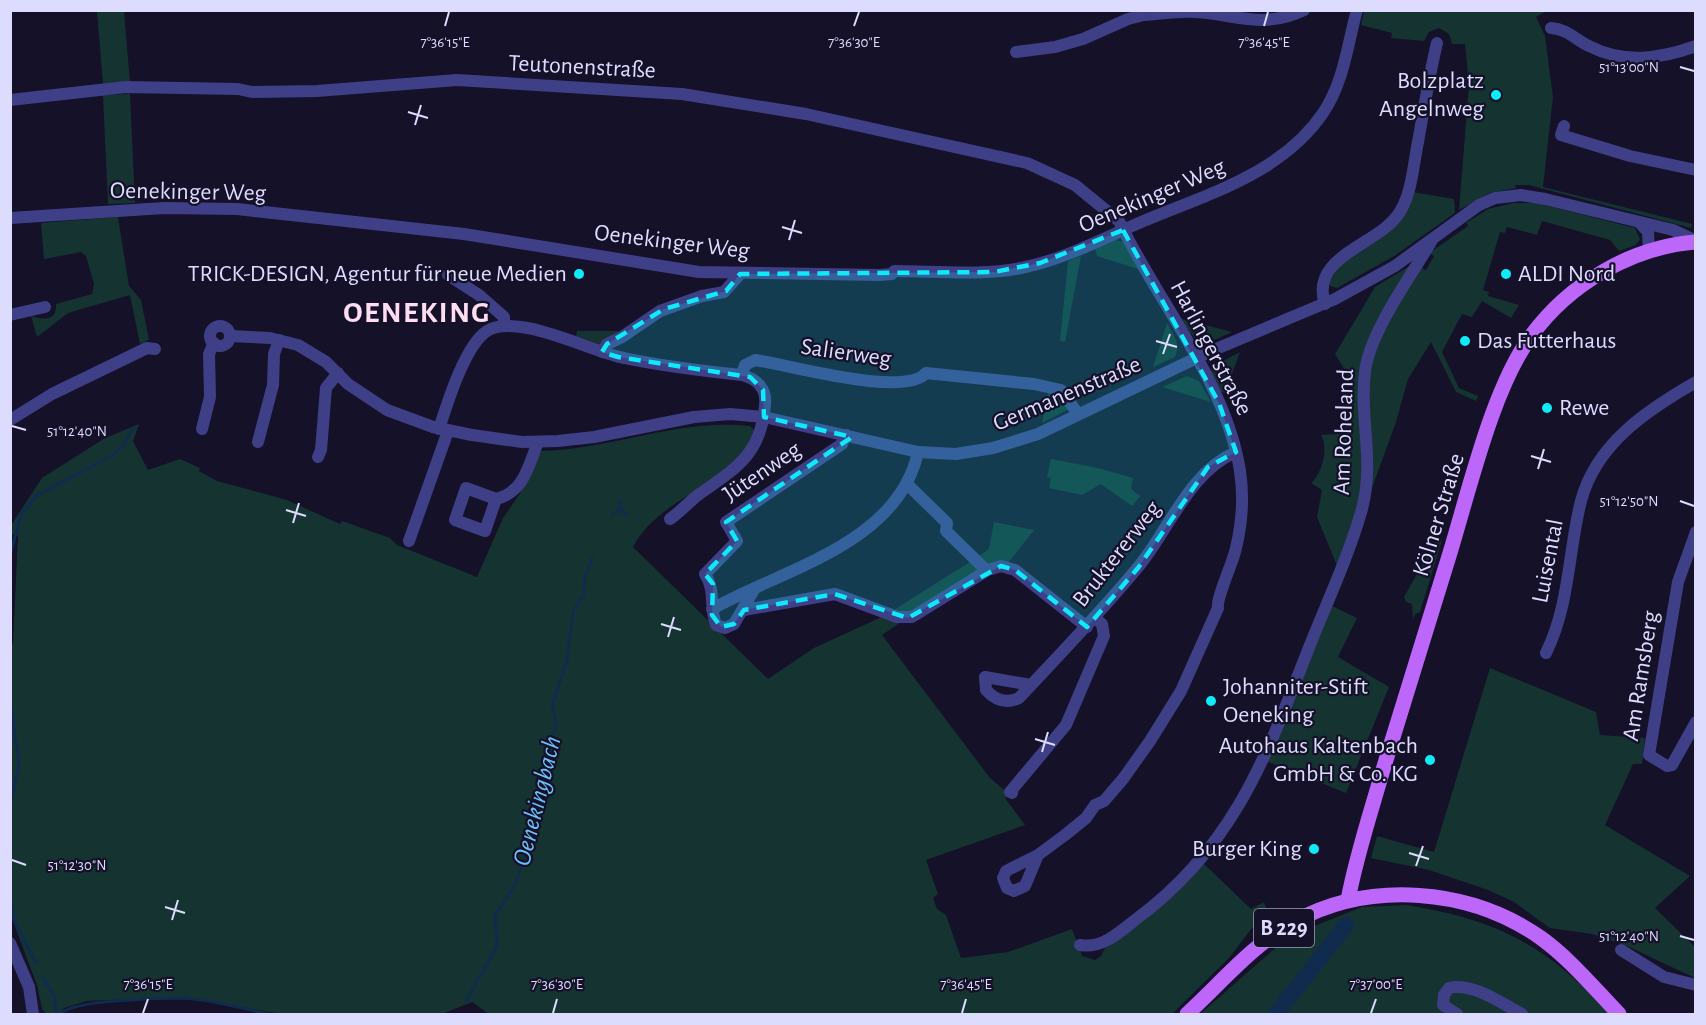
<svg xmlns="http://www.w3.org/2000/svg" width="1706" height="1025" font-family="'Alegreya Sans',sans-serif">
	<rect width="100%" height="100%" fill="#141129"/>
	<g fill="#153331">
		<path d="M97 11H124L130 83 103 84Z"/>
		<path d="M1364 11H1546L1536 17 1545 36 1553 97 1543 187 1692 224 1691 228 1529 185H1515L1516 188 1490 193 1459 210 1469 85 1465 44H1452L1449 34 1439 28 1429 32 1424 41 1391 38 1392 33 1361 25Z"/>
		<path d="M130 94 135 203 108 204 103 95Z"/>
		<path d="M1412 192 1454 199 1455 213 1394 256 1337 288 1330 286 1329 283 1337 269Z"/>
		<path d="M1513 203H1537L1635 228 1640 239 1636 245 1619 251 1610 240 1542 221 1537 235 1507 227 1505 233 1500 232 1483 290 1489 292 1488 296 1519 305 1511 318 1482 301 1472 317 1462 314 1442 352 1459 388 1478 396 1476 401 1456 392 1431 342 1408 379 1396 422 1372 488 1369 486 1366 395 1374 346 1420 267 1426 270 1434 256 1429 253 1468 226 1466 223 1488 209Z"/>
		<path d="M118 217 129 286 141 300 149 340 140 344 130 295 68 313 37 337 31 316C44 320 57 321 56 304L92 294 94 284 86 256 81 252 44 259 41 223Z"/>
		<path d="M1116 240 1124 242 1138 269 1097 256 1095 249Z"/>
		<path d="M1081 256 1065 342 1060 341 1068 261Z"/>
		<path d="M1413 264 1370 345 1365 484 1338 568 1317 517 1322 490 1311 483C1322 474 1329 448 1321 435L1339 434 1354 385 1335 354 1375 287Z"/>
		<path d="M1178 318 1232 332 1207 343H1199Z"/>
		<path d="M1167 323C1174 336 1181 343 1175 357L1153 367Z"/>
		<path d="M577 331H621V334L599 344 576 336Z"/>
		<path d="M1240 352 1225 393 1219 391 1210 372 1212 367Z"/>
		<path d="M1187 376 1199 381 1211 402 1162 387Z"/>
		<path d="M1049 389 1058 392 1069 409 1042 423Z"/>
		<path d="M139 424 133 441 148 470 180 459 200 468 199 471 217 481 287 500 340 524 342 521 390 538 397 545 477 577 503 518 519 495 541 451C612 449 680 418 750 426L755 431C733 487 660 495 633 547L768 679 814 648 884 616 906 619 882 635 990 778 1009 794 1005 798 1025 825 926 860 938 894 933 898 937 909 946 915 961 958 1008 952 1072 929 1082 956 1095 960 1101 956 1107 944 1202 862 1251 909 1264 902 1267 910 1263 922 1252 928 1229 958 1172 1014H489L472 1002 442 1014H282L184 997 87 1001 64 1008 61 1014H47L42 1009 37 985 11 916 10 645 13 644 18 536 11 534 10 527 42 478 105 438Z"/>
		<path d="M1051 459 1098 468 1133 478 1131 489 1140 496 1132 506 1101 484 1082 495 1049 488 1051 478 1047 477Z"/>
		<path d="M994 522 1034 530 1008 563 985 567 976 558 989 549Z"/>
		<path d="M1442 540 1420 612 1415 614 1413 620 1412 604 1406 602 1404 597 1435 542Z"/>
		<path d="M973 560 982 569 912 611H892Z"/>
		<path d="M1328 604 1357 618 1338 657 1389 687 1346 793 1266 761Z"/>
		<path d="M1490 668 1596 712 1600 735 1645 738 1642 764H1633L1605 825 1690 876 1655 908 1695 947V978L1627 946 1592 934 1550 928 1514 902 1488 890 1429 870 1371 858 1377 836 1434 852Z"/>
		<path d="M1406 905C1496 919 1548 946 1610 1014H1200L1280 944 1302 931 1362 907Z"/>
	</g>
	<g fill="none" stroke-linecap="round" stroke-linejoin="round">
		<g stroke="#112b4e" stroke-width="3">
			<path d="M620 509 626 515"/>
			<path d="M612 514 620 509V500"/>
			<path d="M10 555 21 515 36 496 113 455 122 447 133 428"/>
			<path d="M10 701 19 765 10 804"/>
			<path d="M10 897 14 920 36 963"/>
			<path d="M43 978 55 997 56 1014"/>
			<path d="M466 1001 497 946 495 916 514 886 524 861 550 764 549 753 556 723 552 706 567 660 573 612 584 594V581L592 558"/>
			<path d="M1277 1013 1280 997"/>
			<path d="M61 1014C70 1000 162 998 182 998 209 999 241 1008 268 1014"/>
		</g>
		<path stroke="#112b4e" stroke-width="16" d="M1276 1014 1346 925"/>
		<g stroke="#3e3f86" stroke-width="12">
			<path d="M1143 10 1144 15C1161 14 1178 11 1195 12 1236 14 1262 30 1304 10"/>
			<path d="M1551 28C1567 29 1576 40 1589 46 1624 64 1660 59 1696 46"/>
			<path d="M1016 52 1055 47 1083 39 1128 19 1144 15"/>
			<path d="M10 100 126 87 238 89 252 92 317 91 457 80 682 94 806 114 1027 163 1075 185 1119 221C1157 301 1226 381 1240 471 1244 497 1242 523 1236 548 1233 563 1216 598 1218 608L1181 691 1150 741 1123 779 1104 801 1095 805 1086 818 1065 835 1038 855 1006 871 1003 878 1007 888 1014 891 1025 886 1038 855"/>
			<path d="M1564 126 1561 135 1630 156 1696 170"/>
			<path d="M10 218 164 208 237 209 464 234 699 272 879 275 892 274 894 271C936 271 980 276 1021 268 1062 260 1100 240 1139 223 1204 195 1281 175 1323 113 1344 82 1347 46 1357 10"/>
			<path d="M1640 223 1648 232 1649 251"/>
			<path d="M448 275 479 295 504 317V326"/>
			<path d="M1325 304C1309 257 1376 245 1397 216 1412 196 1413 166 1418 142 1424 109 1429 76 1437 43"/>
			<path d="M10 315 45 307"/>
			<circle cx="220" cy="336" r="10"/>
			<path d="M230 336 270 338 298 345 326 362 348 384 387 410 433 427 472 435 522 442 558 441 594 437 694 417 730 414 764 417 918 452 956 454 993 448 1038 434 1209 352 1335 299 1395 266 1479 205 1495 198 1521 195 1545 199 1673 230 1696 241"/>
			<path d="M602 352 607 344 622 337 660 311 702 296 724 292 740 274"/>
			<path d="M742 375 745 365 755 360C790 365 904 398 926 373L1034 384 1061 390 1078 414"/>
			<path d="M10 420 52 394 147 348 155 349"/>
			<path d="M202 429 210 397 209 354 214 343"/>
			<path d="M439 429C447 404 465 345 487 331 516 312 592 352 624 358 662 366 703 371 742 375 757 379 767 389 765 405 761 455 735 469 698 495 688 503 680 512 670 519"/>
			<path d="M258 442 273 385 274 354 279 340"/>
			<path d="M318 457 321 450 326 388 338 373"/>
			<path d="M907 484 947 523 946 531 986 570"/>
			<path d="M466 488 496 499 485 531 455 520Z"/>
			<path d="M496 499C524 492 528 467 538 442"/>
			<path d="M1696 532 1678 582 1649 755 1667 766 1672 765 1696 722"/>
			<path d="M409 541 448 431"/>
			<path d="M755 588 734 624 725 628 716 625C709 606 716 591 705 574L737 541 726 522 842 444 846 435"/>
			<path d="M712 609C783 569 898 544 918 452"/>
			<path d="M744 610 835 594 897 617H912L988 570 1001 566 1015 570 1087 627"/>
			<path d="M1546 653C1570 604 1568 552 1581 501 1596 444 1647 410 1696 382"/>
			<path d="M1031 685 985 677 986 690C995 700 1006 704 1019 698 1060 654 1102 611 1139 566 1170 528 1189 472 1236 452"/>
			<path d="M1012 793 1010 792 1066 725 1104 636 1102 624 1095 618"/>
			<path d="M10 943 29 987 33 1014"/>
			<path d="M1080 945C1101 949 1119 933 1135 920 1235 847 1267 754 1310 645 1328 600 1349 555 1362 509 1375 459 1359 419 1365 372 1369 333 1411 276 1431 242"/>
			<path d="M1621 950 1664 977 1696 985"/>
			<path d="M1457 1014 1443 1005 1444 995 1449 988C1473 982 1502 1004 1522 1014"/>
		</g>
		<g stroke="#bc66fa" stroke-width="15">
			<path d="M1348 900C1356 857 1370 815 1382 773 1403 705 1424 637 1445 569 1467 501 1490 392 1531 336 1569 284 1631 247 1696 242"/>
			<path d="M1187 1014C1221 983 1253 944 1294 922 1370 880 1470 888 1541 938 1570 959 1594 988 1619 1014"/>
		</g>
	</g>
	<path fill="#0eeaf7" fill-opacity="0.2" stroke="#0eeaf7" stroke-width="4.5" stroke-dasharray="12 8" stroke-linejoin="round" d="M1123 230 1219 403 1236 452 1208 467 1138 568 1087 627 1015 570 1001 566 908 618 835 594 744 610 734 624 721 627 712 615 713 584 705 574 737 541 726 522 852 437 764 417 763 390 750 377 618 357 602 352 607 344 664 309 726 291 740 274 994 272 1040 263Z"/>
	<path fill="none" stroke="#dddbfe" stroke-width="2" d="M445 26 449 12M854 26 859 12M1264 26 1268 12M1680 67 1694 71M408 112 428 118M415 125 421 105M782 227 802 233M789 240 795 220M1156 341 1177 347M1163 354 1170 334M12 426 26 430M1531 456 1551 462M1538 469 1544 449M1680 501 1694 506M286 510 306 516M293 523 299 503M661 624 681 630M668 637 674 617M1035 739 1055 745M1042 752 1048 732M1409 853 1429 859M12 860 26 865M1416 866 1423 846M165 907 185 913M172 920 178 900M1680 936 1694 940M143 1013 148 999M553 1013 557 999M962 1013 966 999M1371 1013 1376 999"/>
	<g fill="#0eeaf7" stroke="#141129" stroke-width="2">
		<circle cx="1496" cy="95" r="6"/>
		<circle cx="579" cy="274" r="6"/>
		<circle cx="1506" cy="274" r="6"/>
		<circle cx="1465" cy="341" r="6"/>
		<circle cx="1547" cy="408" r="6"/>
		<circle cx="1211" cy="701" r="6"/>
		<circle cx="1430" cy="760" r="6"/>
		<circle cx="1314" cy="849" r="6"/>
	</g>
	<g text-anchor="middle" dominant-baseline="central" stroke-width="4.5" stroke-linejoin="round" paint-order="stroke">
		<rect fill="#141129" stroke="#a19ebe" stroke-width="1.5" x="1254" y="909" width="60" height="38" rx="4.5"/>
		<g font-size="22" font-weight="bold" fill="#dddbfe">
			<text x="1284" y="928">B 229</text>
		</g>
		<g font-size="24" fill="#dddbfe" stroke="#141129">
			<text transform="translate(582 67) rotate(3)">Teutonenstraße</text>
			<text transform="translate(188 192) rotate(1)">Oenekinger Weg</text>
			<text transform="translate(1152 196) rotate(-23)">Oenekinger Weg</text>
			<text transform="translate(672 242) rotate(7)">Oenekinger Weg</text>
			<text transform="translate(1211 348) rotate(62)">Harlingerstraße</text>
			<text transform="translate(846 353) rotate(8)">Salierweg</text>
			<text transform="translate(1067 394) rotate(-23)">Germanenstraße</text>
			<text transform="translate(1344 432) rotate(-88)">Am Roheland</text>
			<text transform="translate(762 472) rotate(-34)">Jütenweg</text>
			<text transform="translate(1439 515) rotate(-73)">Kölner Straße</text>
			<text transform="translate(1117 554) rotate(-52)">Bruktererweg</text>
			<text transform="translate(1548 561) rotate(-79)">Luisental</text>
			<text transform="translate(1641 676) rotate(-81)">Am Ramsberg</text>
		</g>
		<g font-size="24" fill="#dddbfe" stroke="#141129" text-anchor="end">
			<text x="1484" y="81">Bolzplatz<tspan x="1484" dy="28">Angelnweg</tspan></text>
			<text x="567" y="274">TRICK-DESIGN, Agentur für neue Medien</text>
			<text x="1518" y="274" text-anchor="start">ALDI Nord</text>
			<text x="1477" y="341" text-anchor="start">Das Futterhaus</text>
			<text x="1559" y="408" text-anchor="start">Rewe</text>
			<text x="1223" y="687" text-anchor="start">Johanniter-Stift<tspan x="1223" dy="28">Oeneking</tspan></text>
			<text x="1418" y="746">Autohaus Kaltenbach<tspan x="1418" dy="28">GmbH &amp; Co. KG</tspan></text>
			<text x="1302" y="849">Burger King</text>
		</g>
		<g font-size="26" font-style="italic" fill="#6cbffa" stroke="#141129">
			<text transform="translate(537 801) rotate(-76)">Oenekingbach</text>
		</g>
		<g font-size="30" font-weight="bold" letter-spacing="1.5" fill="#feddf3" stroke="#141129">
			<text x="417" y="313">OENEKING</text>
		</g>
	</g>
	<g font-size="15" text-anchor="middle" fill="#dddbfe" stroke="#141129" stroke-width="4.5" stroke-linejoin="round" paint-order="stroke">
		<text x="445" y="47">7°36'15"E</text>
		<text x="854" y="47">7°36'30"E</text>
		<text x="1264" y="47">7°36'45"E</text>
		<text x="1629" y="72">51°13'00"N</text>
		<text x="77" y="436">51°12'40"N</text>
		<text x="1629" y="506">51°12'50"N</text>
		<text x="77" y="870">51°12'30"N</text>
		<text x="1629" y="941">51°12'40"N</text>
		<text x="148" y="989">7°36'15"E</text>
		<text x="557" y="989">7°36'30"E</text>
		<text x="966" y="989">7°36'45"E</text>
		<text x="1376" y="989">7°37'00"E</text>
	</g>
	<rect width="1706" height="1025" fill="none" stroke="#dddbfe" stroke-width="24"/>
</svg>
